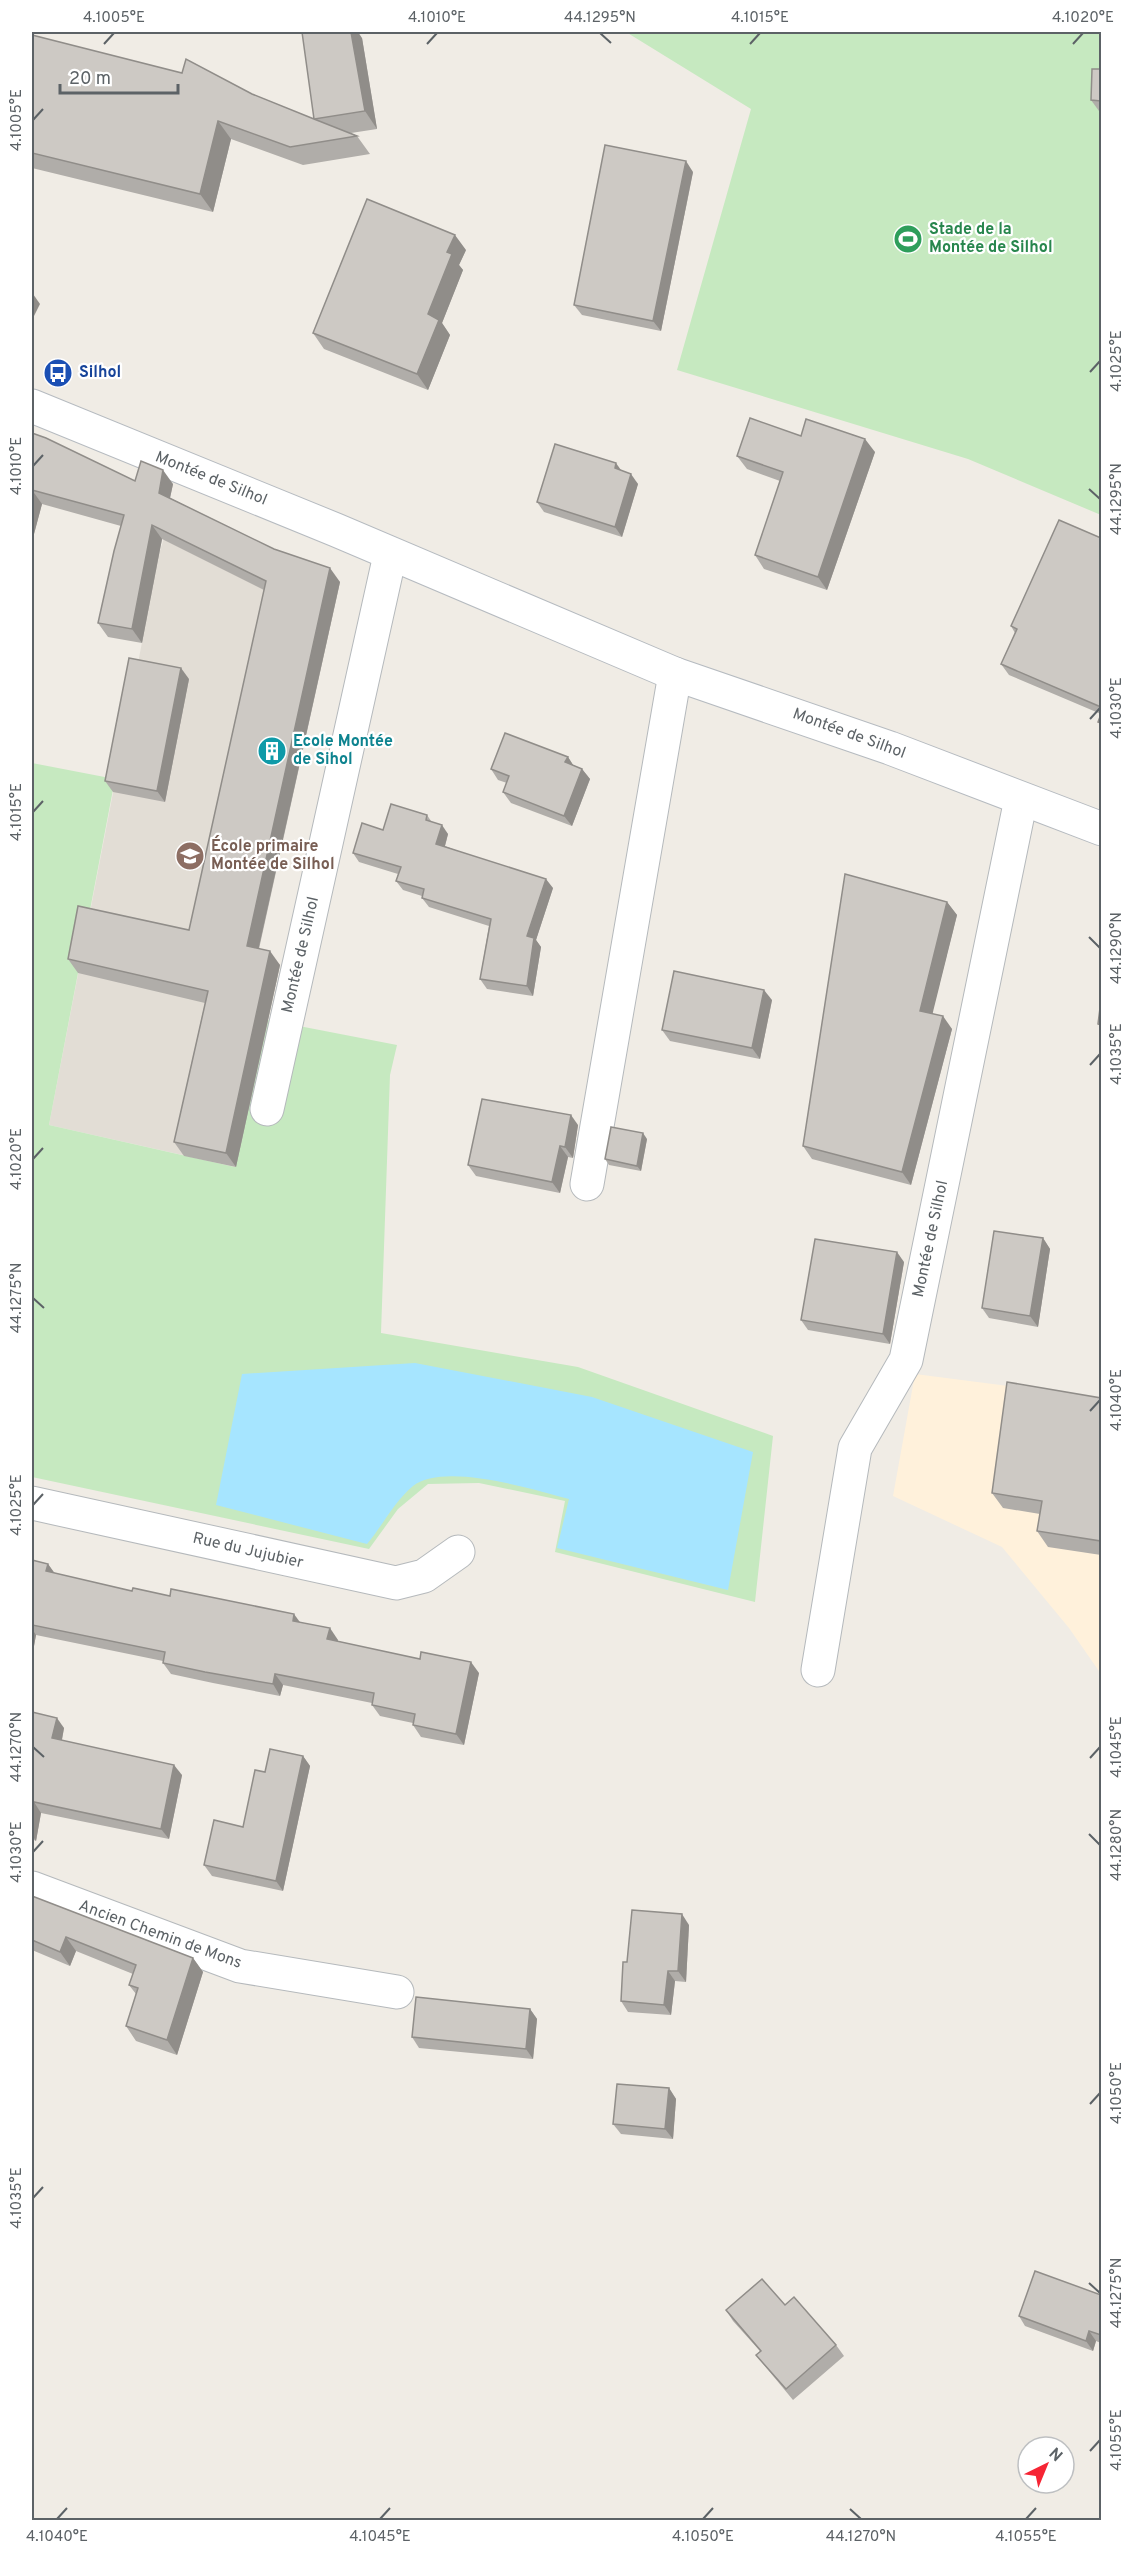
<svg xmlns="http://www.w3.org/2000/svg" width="1133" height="2552" font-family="Overpass,sans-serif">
	<rect width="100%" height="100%" fill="#f0ece5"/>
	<path fill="#fff1db" d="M915 1374 1101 1398V1674L1069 1628 1002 1547 893 1496Z"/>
	<path fill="#e2ddd5" d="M173 509 340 582 256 960 280 965 236 1167 49 1125 159 554Z"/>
	<g fill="#c6e9c0">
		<path d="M626 32H1101V515L968 459 677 370 751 109Z"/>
		<path d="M32 763 115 779 49 1125 235 1167 268 1020 397 1045 390 1075 381 1333 578 1367 773 1436 755 1602 555 1552 565 1501 479 1483 428 1484 398 1509 369 1549 32 1477V1360L34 1347 32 1344Z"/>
	</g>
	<path fill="#a6e5ff" d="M415 1363 592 1397 753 1452 728 1590 557 1548 569 1499C532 1489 444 1462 413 1486 394 1502 383 1525 367 1544L216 1505 242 1374Z"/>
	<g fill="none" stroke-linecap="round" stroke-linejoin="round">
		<g stroke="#b5b9bc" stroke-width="35">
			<g id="minor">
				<path d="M267 1109 390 555"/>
				<path d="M587 1184 675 674"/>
				<path d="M32 1503 396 1583 424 1576 458 1552"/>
				<path d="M818 1670 855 1448 906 1360 1021 799"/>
				<path d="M32 1888 240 1966 397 1992"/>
			</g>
		</g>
		<g stroke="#b6bbc0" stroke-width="35">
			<path id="secondary" d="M32 406 336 530 675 674 890 748 1102 829"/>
		</g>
		<use href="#minor" stroke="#fff" stroke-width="33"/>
		<use href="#secondary" stroke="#fff" stroke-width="33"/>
	</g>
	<g fill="#b0ada9">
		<path d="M32 35 252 94 314 119 362 38 377 129 351 133 357 136 370 154 303 165 231 139 213 212 32 168Z"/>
		<path d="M1101 69V111H1099L1091 100Z"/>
		<path d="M693 172 661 331 582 315 574 305Z"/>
		<path d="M466 250 459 265 463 270 442 323 450 335 428 390 324 349 313 333Z"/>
		<path d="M32 433 135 481 173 484 170 498 340 582 259 949 280 965 236 1167 184 1156 174 1142 205 1003 78 973 68 959 189 930 264 590 162 539 142 643 108 637 98 623 121 526 42 504 34 534 32 533Z"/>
		<path d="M801 436 875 452 827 590 764 569 755 555 780 481 747 469 737 456Z"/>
		<path d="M621 471 638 484 622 537 544 512 537 502Z"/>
		<path d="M1101 538V726L1098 722 1101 714 1009 675 1001 664 1015 633 1011 626Z"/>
		<path d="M189 679 165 802 113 792 105 781Z"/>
		<path d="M568 757 573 765 582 769 590 779 572 826 511 803 503 792 507 783 498 780 491 769Z"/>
		<path d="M427 815 431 821 448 834 445 846 553 888 536 940 541 947 533 996 487 989 480 979 489 926 429 907 422 898V896L403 890 396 881 398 874 359 862 353 853 383 830Z"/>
		<path d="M947 902 957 915 932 1013 952 1029 911 1185 812 1159 803 1146Z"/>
		<path d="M772 1000 760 1059 670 1041 662 1030Z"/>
		<path d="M578 1125 573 1158 568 1157 560 1193 476 1176 468 1165Z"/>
		<path d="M647 1139 641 1171 609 1165 605 1159Z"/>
		<path d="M1043 1238 1050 1249 1038 1327 989 1318 982 1308Z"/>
		<path d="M904 1262 890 1344 808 1330 801 1320Z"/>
		<path d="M1101 1398V1555L1048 1547 1037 1531 1040 1514 1003 1508 992 1493Z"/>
		<path d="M32 1560 48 1564 54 1573 132 1591 300 1622 338 1640 337 1641 479 1673 464 1745 421 1737 413 1725V1723L380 1716 372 1705V1703L283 1685 280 1696 213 1683 171 1674 163 1663V1661L36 1635 34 1646H32Z"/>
		<path d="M32 1712 64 1728 62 1740 182 1775 169 1839 41 1813 36 1841 32 1839Z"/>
		<path d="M303 1756 310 1766 283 1891 212 1876 204 1865 243 1827 265 1772Z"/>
		<path d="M32 1896 193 1958 203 1972 177 2055 136 2041 126 2026 136 1994 129 1985 133 1974 76 1951 70 1966 32 1950Z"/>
		<path d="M689 1925 686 1982 675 1981 671 2015 628 2012 621 2001 627 1962Z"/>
		<path d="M530 2009 537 2019 533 2059 419 2048 412 2037Z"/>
		<path d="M669 2088 676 2099 673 2139 621 2134 613 2124Z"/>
		<path d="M1101 2295V2343L1096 2341 1093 2351 1025 2326 1019 2316Z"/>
		<path d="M726 2310 836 2345 844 2356 793 2400 764 2365 756 2355 760 2351 733 2321Z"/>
	</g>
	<g fill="#908d89">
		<path d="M351 32H358L362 38 377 129 365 111Z"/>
		<path d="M218 121 231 139 213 212 200 194Z"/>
		<path d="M686 161 693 172 661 331 653 321Z"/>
		<path d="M455 235 466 250 459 265 463 270 442 323 450 335 428 390 417 374 428 314 447 252Z"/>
		<path d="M33 294 40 304 32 320V296Z"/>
		<path d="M865 439 875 452 827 590 818 577Z"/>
		<path d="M616 463 623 473 615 468Z"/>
		<path d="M163 470 173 484 168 507 159 493Z"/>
		<path d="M631 474 638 484 622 537 615 527Z"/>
		<path d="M32 490 42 504 34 534 32 530Z"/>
		<path d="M152 525 162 539 142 643 132 629Z"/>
		<path d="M330 568 340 582 256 960 247 946Z"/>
		<path d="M181 668 189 679 165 802 157 791Z"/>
		<path d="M568 757 575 768 565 762Z"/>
		<path d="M582 769 590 779 572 826 564 816Z"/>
		<path d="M442 825 448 834 443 853 436 844Z"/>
		<path d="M546 879 553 888 536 940 541 947 533 996 527 986V936Z"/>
		<path d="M947 902 957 915 930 1024 920 1011Z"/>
		<path d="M270 951 280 965 236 1167 226 1153Z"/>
		<path d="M764 990 772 1000 760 1059 752 1048Z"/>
		<path d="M943 1016 952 1029 911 1185 902 1172Z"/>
		<path d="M571 1115 578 1125 573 1158 565 1147Z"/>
		<path d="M643 1133 647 1139 641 1171 637 1166Z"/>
		<path d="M560 1146 568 1157 560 1193 552 1182Z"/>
		<path d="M1043 1238 1050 1249 1038 1327 1030 1316Z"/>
		<path d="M897 1252 904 1262 890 1344 883 1334Z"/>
		<path d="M48 1564 56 1575 46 1571Z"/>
		<path d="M294 1614 302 1625 293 1621Z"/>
		<path d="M330 1628 338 1640 335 1651 327 1639Z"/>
		<path d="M32 1629 36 1635 34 1646 32 1643Z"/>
		<path d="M471 1662 479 1673 464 1745 456 1734Z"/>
		<path d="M275 1674 283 1685 280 1696 273 1684Z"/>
		<path d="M57 1718 64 1728 60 1749 52 1738Z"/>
		<path d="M303 1756 310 1766 283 1891 276 1881Z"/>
		<path d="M174 1765 182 1775 169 1839 161 1829Z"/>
		<path d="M34 1802 41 1813 36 1841 32 1835V1814Z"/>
		<path d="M682 1914 689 1925 686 1982 678 1971Z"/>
		<path d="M66 1937 76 1951 70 1966 60 1952Z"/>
		<path d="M193 1958 203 1972 177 2055 167 2040Z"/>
		<path d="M668 1971 675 1981 671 2015 664 2005Z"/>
		<path d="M530 2009 537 2019 533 2059 526 2049Z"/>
		<path d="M669 2088 676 2099 673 2139 665 2129Z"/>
		<path d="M1089 2331 1096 2341 1093 2351 1086 2341Z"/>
	</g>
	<g fill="#cdc9c4" stroke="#908d89" stroke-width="1.5">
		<path d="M302 32H351L365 111 314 119 357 136 290 147 218 121 200 194 32 153V35L182 73 186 59 252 94 314 119Z"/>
		<path d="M1092 69H1101V101L1091 100Z"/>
		<path d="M605 145 686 161 653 321 574 305Z"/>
		<path d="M367 199 455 235 447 252 452 254 428 314 439 320 417 374 313 333Z"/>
		<path d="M750 418 801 436 806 419 865 439 818 577 755 555 783 472 737 456Z"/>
		<path d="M32 433 46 438 135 481 141 461 163 470 159 493 274 549 330 568 247 946 270 951 226 1153 174 1142 208 991 68 959 78 906 189 930 266 581 152 525 132 629 98 623 114 551 124 515 32 490V493Z"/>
		<path d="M555 444 616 463 615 468 631 474 615 527 537 502Z"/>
		<path d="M1059 520 1101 538V707L1001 664 1017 629 1011 626Z"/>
		<path d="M129 658 181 668 157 791 105 781Z"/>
		<path d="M1101 714V723L1098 722Z"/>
		<path d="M505 733 568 757 565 762 582 769 564 816 503 792 509 776 491 769Z"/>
		<path d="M391 804 427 815 426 820 442 825 436 844 546 879 527 936 534 938 527 986 480 979 491 919 422 898 424 889 396 881 401 867 353 853 362 823 383 830Z"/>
		<path d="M845 874 947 902 920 1011 943 1016 902 1172 803 1146Z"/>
		<path d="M674 971 764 990 752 1048 662 1030Z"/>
		<path d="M1101 1000V1025L1098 1024Z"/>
		<path d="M482 1099 571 1115 565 1147 560 1146 552 1182 468 1165Z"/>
		<path d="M611 1127 643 1133 637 1166 605 1159Z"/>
		<path d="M994 1231 1043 1238 1030 1316 982 1308Z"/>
		<path d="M815 1239 897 1252 883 1334 801 1320Z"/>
		<path d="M1007 1382 1101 1398V1541L1037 1531 1042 1501 992 1493Z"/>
		<path d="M32 1560 48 1564 46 1571 132 1591 133 1588 170 1596 171 1589 294 1614 293 1621 330 1628 327 1639 420 1659 421 1652 471 1662 456 1734 413 1725 415 1714 372 1705 374 1693 275 1674 273 1684 205 1672 163 1663 165 1652 32 1625Z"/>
		<path d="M32 1712 57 1718 52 1738 174 1765 161 1829 34 1802 32 1814Z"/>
		<path d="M270 1749 303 1756 276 1881 204 1865 214 1820 243 1827 255 1770 265 1772Z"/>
		<path d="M32 1896 193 1958 167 2040 126 2026 138 1988 129 1985 136 1965 66 1937 60 1952 32 1940Z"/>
		<path d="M632 1910 682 1914 678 1971H668L664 2005 621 2001 623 1962H627Z"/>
		<path d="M416 1997 530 2009 526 2049 412 2037Z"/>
		<path d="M617 2084 669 2088 665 2129 613 2124Z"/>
		<path d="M1035 2271 1101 2295V2335L1089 2331 1086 2341 1019 2316Z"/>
		<path d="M762 2279 785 2305 794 2297 836 2345 786 2389 756 2355 761 2351 726 2310Z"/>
	</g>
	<path fill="none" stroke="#5c6266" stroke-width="2" d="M600 33 611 43M104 44 114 33M427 44 437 33M750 44 760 33M1073 44 1083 33M33 120 43 109M1090 372 1100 361M33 466 43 455M1089 489 1100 499M1090 719 1100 708M33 812 43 801M1089 937 1100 948M1090 1065 1100 1054M33 1159 43 1148M33 1298 44 1308M1090 1411 1100 1400M33 1505 43 1494M33 1747 44 1757M1090 1758 1100 1747M1089 1834 1100 1845M33 1852 43 1841M1090 2104 1100 2093M33 2198 43 2187M1089 2283 1100 2293M1090 2451 1100 2440M850 2509 861 2519M57 2519 67 2508M380 2519 390 2508M703 2519 713 2508M1026 2519 1036 2508"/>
	<defs>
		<g id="stadium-disc" transform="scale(1.5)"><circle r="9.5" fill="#2e9e5b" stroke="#fff"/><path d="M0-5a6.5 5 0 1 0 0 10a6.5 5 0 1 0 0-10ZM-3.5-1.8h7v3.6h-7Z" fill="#fff"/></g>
		<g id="bus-disc" transform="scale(1.5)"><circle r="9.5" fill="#1a4fb4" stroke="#fff"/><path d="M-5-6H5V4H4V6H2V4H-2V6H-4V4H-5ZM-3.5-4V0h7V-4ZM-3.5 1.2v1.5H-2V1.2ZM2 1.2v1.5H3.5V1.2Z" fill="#fff"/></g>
		<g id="building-disc" transform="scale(1.5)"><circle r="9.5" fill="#0f9aa8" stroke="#fff"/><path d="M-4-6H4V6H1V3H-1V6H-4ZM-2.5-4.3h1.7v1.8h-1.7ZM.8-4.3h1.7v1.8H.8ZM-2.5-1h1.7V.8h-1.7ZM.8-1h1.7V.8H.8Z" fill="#fff"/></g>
		<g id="school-disc" transform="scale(1.5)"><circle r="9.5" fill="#8d6e63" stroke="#fff"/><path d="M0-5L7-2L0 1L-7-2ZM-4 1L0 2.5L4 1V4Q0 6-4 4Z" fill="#fff"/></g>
	</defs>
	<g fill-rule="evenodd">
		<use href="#stadium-disc" x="908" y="239"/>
		<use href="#bus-disc" x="58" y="373"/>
		<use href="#building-disc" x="272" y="751"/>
		<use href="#school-disc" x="190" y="856"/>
	</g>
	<g text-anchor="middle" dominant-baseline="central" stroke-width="4.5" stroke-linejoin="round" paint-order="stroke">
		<g font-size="16" font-weight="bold" fill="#27864d" stroke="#fff" text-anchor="start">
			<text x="929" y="230">Stade de la<tspan x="929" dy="18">Montée de Silhol</tspan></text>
		</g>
		<g font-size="16" font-weight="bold" fill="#164399" stroke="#fff" text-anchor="start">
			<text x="79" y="373">Silhol</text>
		</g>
		<g font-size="16" fill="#5c6266" stroke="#fff">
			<text transform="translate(211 479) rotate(22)">Montée de Silhol</text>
			<text transform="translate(849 734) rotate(20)">Montée de Silhol</text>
			<text transform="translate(301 955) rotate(-77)">Montée de Silhol</text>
			<text transform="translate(931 1239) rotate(-78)">Montée de Silhol</text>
			<text transform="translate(248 1551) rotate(13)">Rue du Jujubier</text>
			<text transform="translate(160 1935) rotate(20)">Ancien Chemin de Mons</text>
		</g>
		<g font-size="16" font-weight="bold" fill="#0d838f" stroke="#fff" text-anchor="start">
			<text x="293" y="742">Ecole Montée<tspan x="293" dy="18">de Sihol</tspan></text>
		</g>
		<g font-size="16" font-weight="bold" fill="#785e54" stroke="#fff" text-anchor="start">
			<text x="211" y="847">École primaire<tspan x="211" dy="18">Montée de Silhol</tspan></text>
		</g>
	</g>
	<rect width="1133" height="2552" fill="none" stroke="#ffffff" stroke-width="66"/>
	<g transform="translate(1046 2465) rotate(43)"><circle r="28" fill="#ffffff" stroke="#bec0c2" stroke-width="1.5"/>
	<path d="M0-4.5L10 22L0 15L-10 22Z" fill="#f62534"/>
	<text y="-9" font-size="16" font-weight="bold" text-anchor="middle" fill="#5c6266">N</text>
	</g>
	<path d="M60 84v9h118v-9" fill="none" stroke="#5c6266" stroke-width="3"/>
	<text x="69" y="84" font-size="18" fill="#5c6266" stroke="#ffffff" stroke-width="4.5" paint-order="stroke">20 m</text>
	<rect x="33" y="33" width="1067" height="2486" fill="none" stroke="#5c6266" stroke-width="2"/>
	<g font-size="15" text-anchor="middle" fill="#5c6266">
		<text x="114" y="22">4.1005°E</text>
		<text x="437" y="22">4.1010°E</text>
		<text x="600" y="22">44.1295°N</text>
		<text x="760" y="22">4.1015°E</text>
		<text x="1083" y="22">4.1020°E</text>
		<text transform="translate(16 120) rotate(-90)" y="5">4.1005°E</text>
		<text transform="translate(1116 361) rotate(-90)" y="5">4.1025°E</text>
		<text transform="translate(16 466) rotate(-90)" y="5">4.1010°E</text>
		<text transform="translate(1116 499) rotate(-90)" y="5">44.1295°N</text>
		<text transform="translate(1116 708) rotate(-90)" y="5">4.1030°E</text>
		<text transform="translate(16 812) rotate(-90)" y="5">4.1015°E</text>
		<text transform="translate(1116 948) rotate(-90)" y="5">44.1290°N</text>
		<text transform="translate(1116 1054) rotate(-90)" y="5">4.1035°E</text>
		<text transform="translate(16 1159) rotate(-90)" y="5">4.1020°E</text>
		<text transform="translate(16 1298) rotate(-90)" y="5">44.1275°N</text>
		<text transform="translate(1116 1400) rotate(-90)" y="5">4.1040°E</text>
		<text transform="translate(16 1505) rotate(-90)" y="5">4.1025°E</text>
		<text transform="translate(16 1747) rotate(-90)" y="5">44.1270°N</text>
		<text transform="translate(1116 1747) rotate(-90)" y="5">4.1045°E</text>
		<text transform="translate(1116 1845) rotate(-90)" y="5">44.1280°N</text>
		<text transform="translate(16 1852) rotate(-90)" y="5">4.1030°E</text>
		<text transform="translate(1116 2093) rotate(-90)" y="5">4.1050°E</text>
		<text transform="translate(16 2198) rotate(-90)" y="5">4.1035°E</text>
		<text transform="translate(1116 2293) rotate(-90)" y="5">44.1275°N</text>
		<text transform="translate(1116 2440) rotate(-90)" y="5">4.1055°E</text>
		<text x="57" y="2541">4.1040°E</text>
		<text x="380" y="2541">4.1045°E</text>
		<text x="703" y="2541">4.1050°E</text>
		<text x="861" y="2541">44.1270°N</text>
		<text x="1026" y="2541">4.1055°E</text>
	</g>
</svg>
